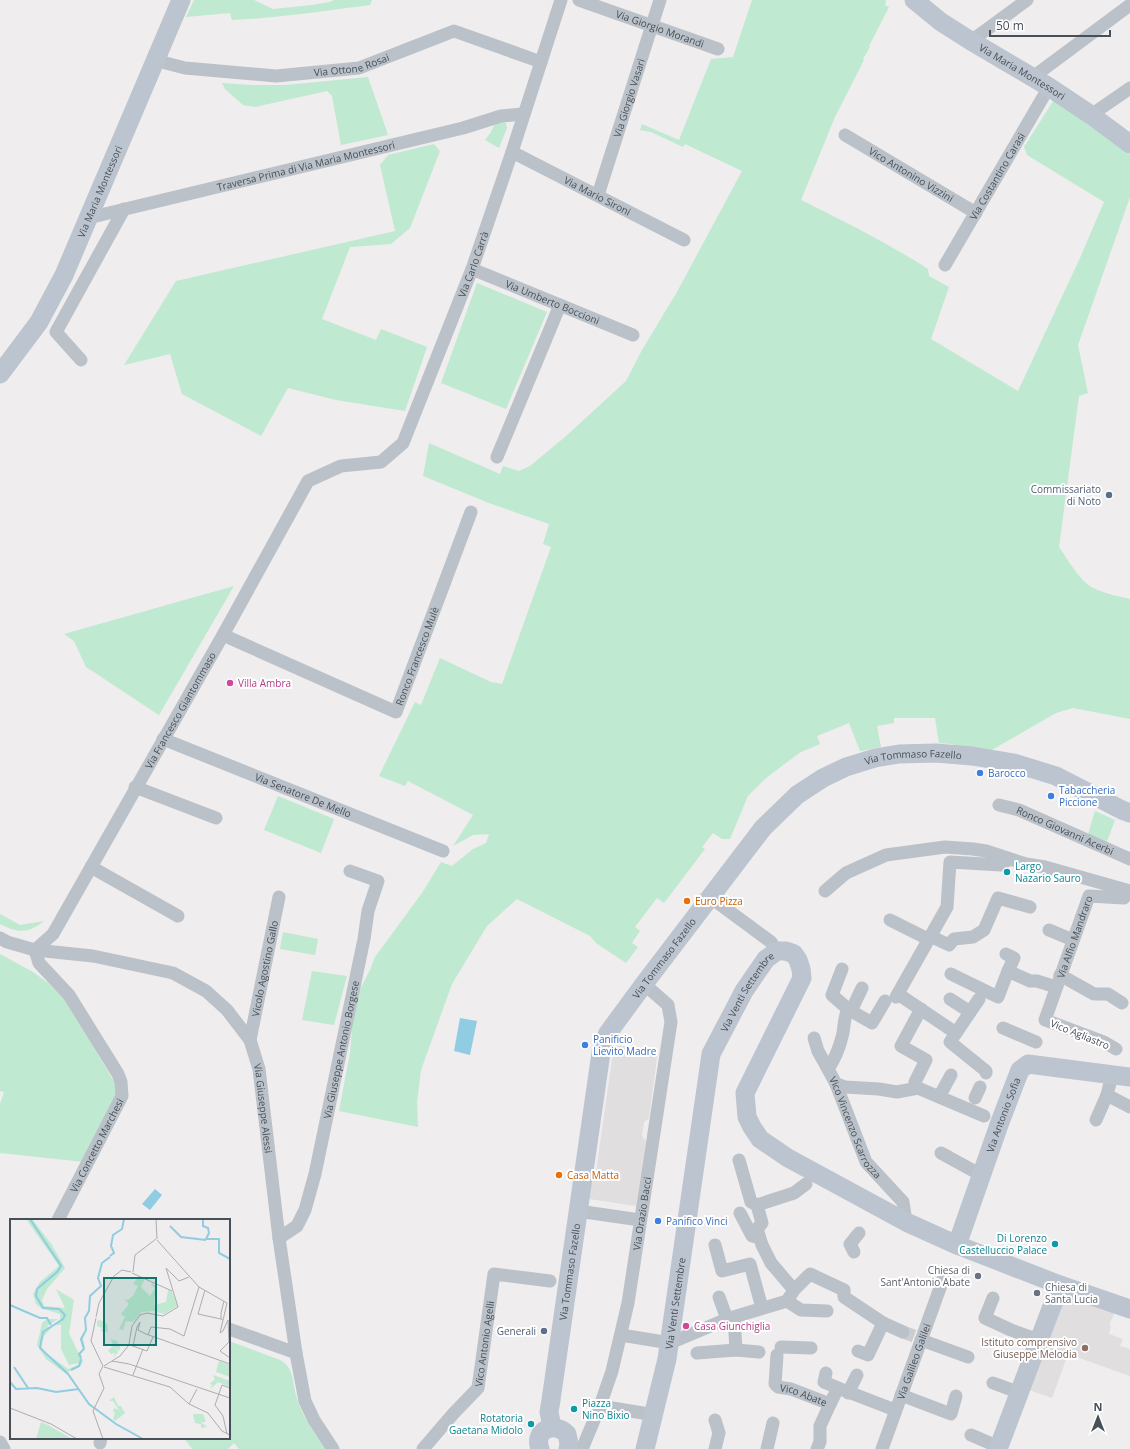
<svg xmlns="http://www.w3.org/2000/svg" width="1130" height="1449" font-family="'Open Sans',sans-serif">
	<rect width="100%" height="100%" fill="#efeded"/>
	<g fill="#e0dede">
		<path d="M614 1045 658 1051 649 1118 644 1122 642 1136 646 1141 636 1206 589 1199 592 1179H595Z"/>
		<path d="M1065 1294 1115 1312 1109 1325 1111 1326 1109 1334 1123 1339 1120 1346 1130 1349V1376L1068 1354 1052 1398 1029 1390Z"/>
	</g>
	<g fill="#bfe9d1">
		<path d="M194 0H254L273 9 312 5 330 2 334 0H372L370 5C324 11 278 18 232 20L230 13 186 17Z"/>
		<path d="M752 0H886L885 5 889 7 869 46 870 47 863 59 864 60 835 117 801 200C845 222 886 242 928 269L929 276 949 287 931 339 1018 391 1080 258 1104 202 1027 155 1024 147 1055 98 1116 143 1130 155V197L1078 345 1088 393 1079 396 1059 547C1066 557 1073 569 1081 578 1092 592 1114 595 1130 599V719L1073 708 1056 713 990 751 954 746 953 744 939 743 935 718H894V723L877 726 881 747 860 751 849 723 817 736 820 744 801 752 783 765 765 779 748 796 730 839H722L713 833 702 847 705 849 664 903 657 898 635 927 640 931 632 943 638 947 626 963 596 943 590 936 517 899 487 926 452 984 421 1070 417 1102 418 1127 339 1111 350 1053 353 1016 358 993 370 970 375 957 422 893 441 862 452 866 473 849 486 843 489 834 473 835 453 846 473 815 408 781 405 786 379 776 415 702 421 705 440 658 491 682 502 684 551 547 543 544 549 524 489 503 423 476 429 443 500 474 503 466 519 471 530 466 565 437 626 381 642 350 677 292 742 171 685 144 683 147 651 132 640 130 642 124 679 140 711 59 733 57Z"/>
		<path d="M368 77 388 135 341 145 332 96 327 91 255 107 243 105 225 89 222 83 251 85H286Z"/>
		<path d="M502 121 506 123 507 128 499 148 485 140 491 132 494 125Z"/>
		<path d="M434 144 440 151 410 228 391 244 350 247 322 319 376 340 381 329 427 347 405 411 336 400 288 388 261 436 182 394 170 354 124 365 176 281 395 231 380 165 388 155Z"/>
		<path d="M477 283 547 312 506 409 441 383Z"/>
		<path d="M234 586 159 715 86 667 74 641 64 634Z"/>
		<path d="M278 796 334 819 321 853 264 830Z"/>
		<path d="M1095 811 1115 820 1106 844 1088 834Z"/>
		<path d="M0 914 20 925 44 921C28 934 17 933 0 924Z"/>
		<path d="M283 932 318 939 315 955 280 949Z"/>
		<path d="M0 954 33 972 48 983 65 999 116 1085 117 1095 84 1162 0 1153V1104L4 1092 0 1091Z"/>
		<path d="M312 971 347 976 334 1025 302 1020Z"/>
		<path d="M229 1341 280 1360C294 1368 292 1380 296 1395 301 1415 314 1432 326 1449H239L234 1443 228 1449H192L184 1438H229Z"/>
	</g>
	<g fill="#90cde2">
		<path d="M460 1018 477 1021 470 1055 454 1051Z"/>
		<path d="M155 1189 162 1195 150 1210 142 1204Z"/>
	</g>
	<g fill="none" stroke-linecap="round" stroke-linejoin="round">
		<path stroke="#cdcdcf" stroke-width="13" stroke-dasharray="13 6" stroke-linecap="butt" d="M903 1332 914 1336"/>
		<g stroke="#bac1c8" stroke-width="13">
			<path id="s1" d="M579 0 718 49"/>
			<path d="M971 41 1027 0"/>
			<path id="s2" d="M154 60 185 68 276 76 359 68 454 31 541 62"/>
			<path d="M1033 77 1130 5"/>
			<path d="M1091 115 1130 88"/>
			<path id="s3" d="M845 135 976 213"/>
			<path id="s4" d="M512 152 684 240"/>
			<path id="s5" d="M598 195 660 0"/>
			<path id="s6" d="M88 218 463 128 501 116 523 114"/>
			<path id="s7" d="M945 265 1049 87"/>
			<path id="s8" d="M472 269 633 335"/>
			<path d="M81 360 56 332 124 209"/>
			<path d="M497 457 560 305"/>
			<path id="s9" d="M223 635 396 712 471 512"/>
			<path id="s10" d="M163 739 443 851"/>
			<path d="M135 787 216 818"/>
			<path id="s11" d="M999 805 1019 810 1130 859"/>
			<path d="M91 867 178 916"/>
			<path d="M825 891 846 873 886 855 945 847 973 849 986 851 1026 864 1045 867 1130 891"/>
			<path d="M710 897 771 942 777 951"/>
			<path d="M890 920 928 939"/>
			<path d="M1049 930 1073 940"/>
			<path d="M930 936 949 945 954 939 973 937 984 930 998 898 1030 907"/>
			<path id="s12" d="M0 938 7 942 35 950 93 956 173 973 206 991 227 1010 250 1040 259 1069 279 1238 296 1353 305 1401 314 1420 333 1449"/>
			<path d="M1006 954 1014 958 1008 971"/>
			<path d="M842 969 832 995 848 1009"/>
			<path d="M951 974 998 997 1008 971 1030 981H1037L1056 987"/>
			<path d="M1060 975 1094 994H1108L1122 1003"/>
			<path d="M898 994 956 1033 950 1042 986 1071V1073"/>
			<path d="M896 997 947 907 950 862 1001 865 1009 859"/>
			<path d="M950 999 970 1012"/>
			<path id="s13" d="M885 1001 872 1023 848 1009C843 1020 845 1027 842 1037 839 1049 835 1059 828 1069L836 1084 866 1162 903 1202 906 1222"/>
			<path d="M851 1011 862 988"/>
			<path d="M1003 1028 1036 1042"/>
			<path d="M956 1033 979 999"/>
			<path d="M814 1038 818 1051 828 1069"/>
			<path id="s14" d="M250 1040 279 897"/>
			<path id="s15" d="M1116 1049 1104 1042 1045 1020 1089 896 1124 898 1129 891"/>
			<path d="M1112 1075 1107 1095 1130 1107"/>
			<path d="M836 1084 845 1087 879 1089 897 1092 918 1088 984 1116"/>
			<path d="M915 1088V1082L926 1060 901 1046 921 1009"/>
			<path d="M939 1097 951 1075"/>
			<path d="M975 1098 980 1087"/>
			<path d="M1096 1120 1107 1095"/>
			<path d="M941 1153 981 1175"/>
			<path d="M739 1160 751 1202 757 1205 794 1193 806 1184"/>
			<path d="M757 1205 762 1223 757 1229 762 1245 771 1263 794 1290"/>
			<path d="M578 1211 640 1220"/>
			<path d="M740 1213 752 1236 759 1237"/>
			<path id="s16" d="M58 1220 122 1096 121 1082 118 1074 69 995 39 963 35 950 53 934 223 635 308 481 341 466 381 462 403 443 472 269 512 152 561 0"/>
			<path id="s17" d="M279 1238 297 1226 305 1210 315 1174 364 939 368 911 378 881 350 871"/>
			<path d="M715 1245 722 1271 750 1264 762 1308"/>
			<path d="M854 1252 850 1244 859 1233"/>
			<path d="M719 1297 727 1319"/>
			<path d="M993 1298 985 1318 1011 1330 1039 1340"/>
			<path d="M787 1301 801 1310 827 1311"/>
			<path d="M734 1317 736 1350"/>
			<path d="M229 1329 296 1353"/>
			<path d="M621 1335 670 1343 727 1319 787 1301 794 1290 810 1274 844 1290V1297L883 1323 903 1332"/>
			<path d="M921 1340 968 1357"/>
			<path d="M781 1347 811 1348"/>
			<path d="M858 1351 868 1355 883 1323"/>
			<path d="M697 1353 736 1350 759 1352"/>
			<path id="s18" d="M777 1355 775 1384 778 1387 791 1389 830 1404 838 1388 895 1410"/>
			<path d="M826 1373 824 1382 838 1388"/>
			<path d="M993 1383 1020 1393"/>
			<path d="M848 1393 857 1375"/>
			<path d="M901 1395 951 1414 956 1396"/>
			<path d="M600 1406 655 1415"/>
			<path d="M715 1420 719 1433 715 1449"/>
			<path d="M971 1435 999 1447"/>
			<path d="M0 1442 4 1449"/>
			<path d="M100 1443 101 1438"/>
			<path id="s19" d="M423 1449 453 1414 478 1388 494 1274 550 1281"/>
			<path id="s20" d="M582 1449 600 1406 612 1371 628 1303 671 1022 668 1005 644 984"/>
			<path d="M767 1449 773 1423"/>
			<path d="M817 1449 820 1442V1426L830 1404"/>
			<path id="s21" d="M882 1449 945 1274"/>
		</g>
		<g stroke="#bcc4cf" stroke-width="19">
			<path id="s22" d="M914 0 941 22 971 41 1049 87 1091 115 1130 144"/>
			<path id="s23" d="M0 374 39 322 64 275 181 0"/>
			<path id="s24" d="M957 1245 1000 1122 1020 1070 1028 1064 1130 1077"/>
			<path id="s25" d="M552 1427 549 1412 551 1400 602 1046 608 1033 644 984 763 828 797 795 823 778 846 767 875 758 899 754 936 753 972 756 1014 763 1056 776 1122 810 1130 813"/>
			<path d="M540 1449C533 1430 554 1421 567 1434L569 1444 568 1449"/>
			<path id="s26" d="M645 1449 667 1359 711 1054 744 991 766 959 777 951H786L794 954 798 960 801 969 802 978 745 1093 747 1117 752 1127 760 1139 788 1158 906 1222 957 1245 1060 1285 1130 1309"/>
			<path d="M998 1449 1060 1285"/>
		</g>
	</g>
	<g fill="#5c6f8a" stroke="#fff" stroke-width="1.5">
		<circle cx="1109" cy="495" r="4"/>
		<circle cx="544" cy="1331" r="4"/>
	</g>
	<g fill="#d1479c" stroke="#fff" stroke-width="1.5">
		<circle cx="230" cy="683" r="4"/>
		<circle cx="686" cy="1326" r="4"/>
	</g>
	<g fill="#3f7fe0" stroke="#fff" stroke-width="1.5">
		<circle cx="980" cy="773" r="4"/>
		<circle cx="1051" cy="796" r="4"/>
		<circle cx="585" cy="1045" r="4"/>
		<circle cx="658" cy="1221" r="4"/>
	</g>
	<g fill="#0f9aa8" stroke="#fff" stroke-width="1.5">
		<circle cx="1007" cy="872" r="4"/>
		<circle cx="1055" cy="1244" r="4"/>
		<circle cx="574" cy="1409" r="4"/>
		<circle cx="531" cy="1424" r="4"/>
	</g>
	<g fill="#e8710a" stroke="#fff" stroke-width="1.5">
		<circle cx="687" cy="901" r="4"/>
		<circle cx="559" cy="1175" r="4"/>
	</g>
	<g fill="#6b7280" stroke="#fff" stroke-width="1.5">
		<circle cx="978" cy="1276" r="4"/>
		<circle cx="1037" cy="1293" r="4"/>
	</g>
	<circle fill="#8d6e63" stroke="#fff" stroke-width="1.5" cx="1085" cy="1348" r="4"/>
	<g text-anchor="middle" dominant-baseline="central" stroke-width="4" stroke-linejoin="round" paint-order="stroke">
		<g font-size="10" fill="#474f58" stroke="#fff">
			<text stroke="none"><textPath href="#s1" startOffset="86">Via Giorgio Morandi</textPath></text>
			<text stroke="none"><textPath href="#s2" startOffset="200">Via Ottone Rosai</textPath></text>
			<text stroke="none"><textPath href="#s22" startOffset="130">Via Maria Montessori</textPath></text>
			<text stroke="none"><textPath href="#s5" startOffset="102">Via Giorgio Vasari</textPath></text>
			<text stroke="none"><textPath href="#s6" startOffset="224">Traversa Prima di Via Maria Montessori</textPath></text>
			<text stroke="none"><textPath href="#s3" startOffset="77">Vico Antonino Vizzini</textPath></text>
			<text stroke="none"><textPath href="#s7" startOffset="103">Via Costantino Carasi</textPath></text>
			<text stroke="none"><textPath href="#s23" startOffset="209">Via Maria Montessori</textPath></text>
			<text stroke="none"><textPath href="#s4" startOffset="96">Via Mario Sironi</textPath></text>
			<text stroke="none"><textPath href="#s16" startOffset="1154">Via Carlo Carrà</textPath></text>
			<text stroke="none"><textPath href="#s8" startOffset="87">Via Umberto Boccioni</textPath></text>
			<text stroke="none"><textPath href="#s9" startOffset="249">Ronco Francesco Mulè</textPath></text>
			<text stroke="none"><textPath href="#s16" startOffset="594">Via Francesco Giantommaso</textPath></text>
			<text stroke="none"><textPath href="#s25" startOffset="829">Via Tommaso Fazello</textPath></text>
			<text stroke="none"><textPath href="#s10" startOffset="151">Via Senatore De Mello</textPath></text>
			<text stroke="none"><textPath href="#s11" startOffset="71">Ronco Giovanni Acerbi</textPath></text>
			<text stroke="none"><textPath href="#s15" startOffset="165">Via Alfio Mandraro</textPath></text>
			<text stroke="none"><textPath href="#s25" startOffset="493">Via Tommaso Fazello</textPath></text>
			<text stroke="none"><textPath href="#s14" startOffset="73">Vicolo Agostino Gallo</textPath></text>
			<text stroke="none"><textPath href="#s26" startOffset="473">Via Venti Settembre</textPath></text>
			<text transform="translate(1080 1034) rotate(22)">Vico Agliastro</text>
			<text stroke="none"><textPath href="#s17" startOffset="204">Via Giuseppe Antonio Borgese</textPath></text>
			<text stroke="none"><textPath href="#s12" startOffset="351">Via Giuseppe Alessi</textPath></text>
			<text stroke="none"><textPath href="#s24" startOffset="138">Via Antonio Sofia</textPath></text>
			<text stroke="none"><textPath href="#s13" startOffset="182">Vico Vincenzo Scarrozza</textPath></text>
			<text stroke="none"><textPath href="#s16" startOffset="84">Via Concetto Marchesi</textPath></text>
			<text stroke="none"><textPath href="#s20" startOffset="244">Via Orazio Bacci</textPath></text>
			<text stroke="none"><textPath href="#s25" startOffset="157">Via Tommaso Fazello</textPath></text>
			<text stroke="none"><textPath href="#s26" startOffset="149">Via Venti Settembre</textPath></text>
			<text stroke="none"><textPath href="#s19" startOffset="127">Vico Antonio Agelli</textPath></text>
			<text stroke="none"><textPath href="#s21" startOffset="93">Via Galileo Galilei</textPath></text>
			<text stroke="none"><textPath href="#s18" startOffset="60">Vico Abate</textPath></text>
		</g>
		<g font-size="10" fill="#4e5e75" stroke="#fff" text-anchor="end">
			<text x="1101" y="489">Commissariato<tspan x="1101" dy="12">di Noto</tspan></text>
			<text x="536" y="1331">Generali</text>
		</g>
		<g font-size="10" fill="#b23c85" stroke="#fff" text-anchor="start">
			<text x="238" y="683">Villa Ambra</text>
			<text x="694" y="1326">Casa Giunchiglia</text>
		</g>
		<g font-size="10" fill="#366cbe" stroke="#fff" text-anchor="start">
			<text x="988" y="773">Barocco</text>
			<text x="1059" y="790">Tabaccheria<tspan x="1059" dy="12">Piccione</tspan></text>
			<text x="593" y="1039">Panificio<tspan x="593" dy="12">Lievito Madre</tspan></text>
			<text x="666" y="1221">Panifico Vinci</text>
		</g>
		<g font-size="10" fill="#0d838f" stroke="#fff" text-anchor="start">
			<text x="1015" y="866">Largo<tspan x="1015" dy="12">Nazario Sauro</tspan></text>
			<text x="1047" y="1238" text-anchor="end">Di Lorenzo<tspan x="1047" dy="12">Castelluccio Palace</tspan></text>
			<text x="582" y="1403">Piazza<tspan x="582" dy="12">Nino Bixio</tspan></text>
			<text x="523" y="1418" text-anchor="end">Rotatoria<tspan x="523" dy="12">Gaetana Midolo</tspan></text>
		</g>
		<g font-size="10" fill="#c56008" stroke="#fff" text-anchor="start">
			<text x="695" y="901">Euro Pizza</text>
			<text x="567" y="1175">Casa Matta</text>
		</g>
		<g font-size="10" fill="#5b616d" stroke="#fff" text-anchor="end">
			<text x="970" y="1270">Chiesa di<tspan x="970" dy="12">Sant'Antonio Abate</tspan></text>
			<text x="1045" y="1287" text-anchor="start">Chiesa di<tspan x="1045" dy="12">Santa Lucia</tspan></text>
		</g>
		<g font-size="10" fill="#785e54" stroke="#fff" text-anchor="end">
			<text x="1077" y="1342">Istituto comprensivo<tspan x="1077" dy="12">Giuseppe Melodia</tspan></text>
		</g>
	</g>
	<g transform="translate(10 1219)">
		<rect width="220" height="220" fill="#efeded"/>
		<path d="M16 0H22L42 26 55 49 37 70 32 81 34 87 55 89 46 70 64 81 59 114 69 135 73 130 70 120 77 109 73 120 75 128 71 135 73 143 70 148 55 154 36 140 27 126 32 104 37 100H48L36 108 43 107 34 117 31 127 36 134 58 150 68 146 69 144 59 146 51 130V106H44L50 103V95L31 89 26 85 23 75 30 63 49 47ZM129 57 135 59 131 68 140 77 145 69 141 66 142 64 146 67 144 86 156 83 158 71 162 73 168 87 154 95 143 92 132 93 123 103 116 102 113 111 109 110 115 98 111 95 119 85 114 80 118 81 123 77 128 67 123 65ZM90 101 97 105 98 113 91 112 92 109 87 107V102ZM101 120 107 122 110 128 109 132 103 127 108 133 103 139 105 134 101 135 98 131 103 127ZM209 142 220 146V158L206 153ZM203 156 220 162V168L208 163 200 170 202 166 200 164 205 161ZM104 178 108 187H111L115 194 105 202 103 200 105 194 103 192 104 189 109 191 103 182H99ZM183 195H193L196 203H191L197 208 191 209V205L185 204ZM31 203 38 206 62 220H26Z" fill="#bfe9d1"/>
		<path fill="none" stroke="#90cde2" stroke-width="2" d="M20 0 51 47 47 53 27 70 26 77 33 89 49 90 55 96 53 100 33 113 30 129 58 155 79 185 106 205 133 220M193 0V7L198 9 199 14 196 20H209V34L220 40M160 7 171 18 196 21M100 37 104 34 101 27 103 16 112 10 114 0M0 86 30 99H37L41 106M71 139 69 135 74 130 71 120 76 111 75 99 79 92 80 77 91 67 88 59 92 44 100 38M4 148 18 169M61 151 69 147 71 140M0 163 6 170 27 169 46 173 69 170"/>
		<path fill="none" stroke="#acaeb1" stroke-width="1" d="M146 0 147 20M147 21 189 68 217 84 210 114 213 112 218 101 219 123 210 132 220 139M123 53 125 36 146 20M122 54 162 72M195 71 188 95 211 100M86 98 89 84 104 57 112 51 121 53M86 99 81 122 93 147M213 101 211 100V94L214 82M138 116 141 108 160 110 174 117 189 68M119 125 122 107 130 96 137 94 153 97 168 88 156 49 169 62 179 58M120 126 137 132 143 118M123 127 127 108 130 103 128 111 136 115 220 145M102 142 119 145 220 179M94 147 110 137 119 126M94 148 160 168 179 185 198 194 212 212 220 216M123 156 133 130M179 185 187 170M0 189 41 205 67 220M217 215 213 197 205 186 212 166 220 169M93 220 83 192 94 169 89 155 93 147"/>
		<path fill="#0f766e" fill-opacity="0.15" stroke="#0f766e" stroke-width="2" d="M94 59H146V126H94Z"/>
		<rect width="220" height="220" fill="none" stroke="#474f58" stroke-width="2"/>
	</g>
	<g transform="translate(1098 1417)" stroke="#ffffff" stroke-width="3" paint-order="stroke">
	<path d="M0-3L7 15L0 10L-7 15Z" fill="#474f58"/>
	<text y="-6" font-size="11" font-weight="bold" text-anchor="middle" fill="#474f58">N</text>
	</g>
	<path d="M990 30v6h120v-6" fill="none" stroke="#474f58" stroke-width="2"/>
	<text x="996" y="30" font-size="12" fill="#474f58" stroke="#ffffff" stroke-width="3" paint-order="stroke">50 m</text>
</svg>
